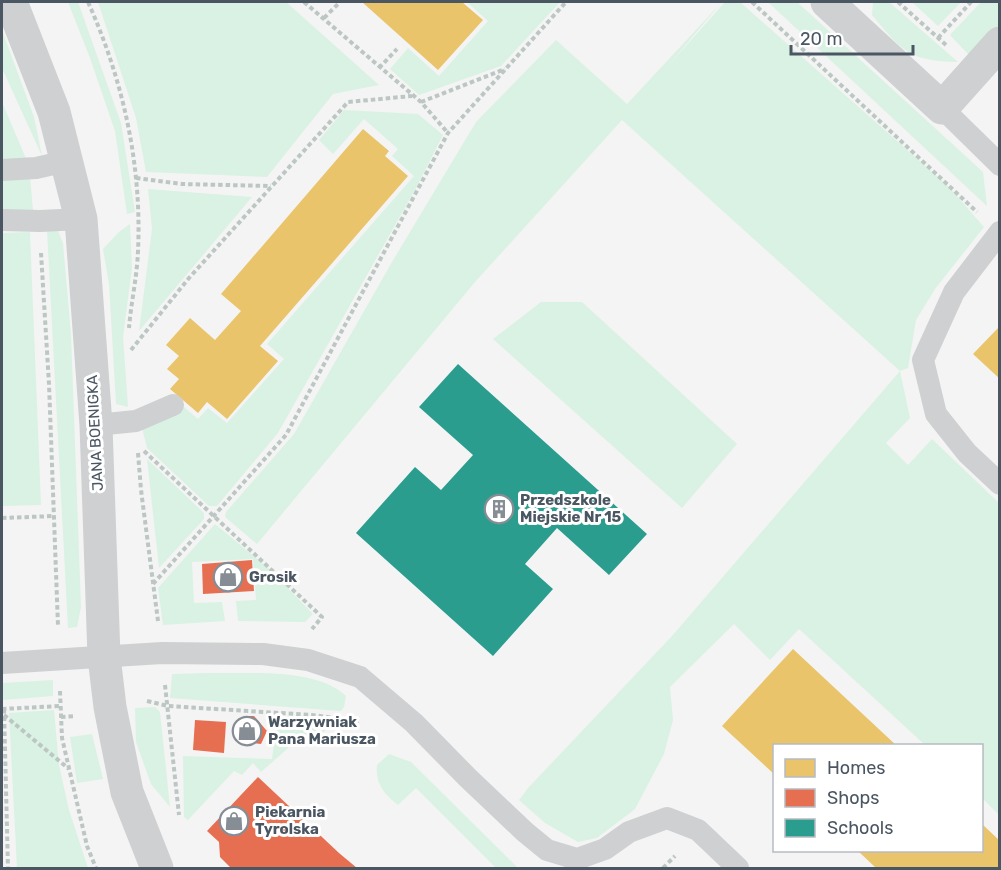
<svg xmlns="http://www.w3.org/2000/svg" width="1001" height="870" font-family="Rubik,sans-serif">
	<rect width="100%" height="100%" fill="#f4f4f4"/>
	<g fill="#d9f2e3">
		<path d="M68 2H78L121 123 135 212 127 214 115 131 90 58Z"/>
		<path d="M98 2H286L379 85 333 94 267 177 146 172 136 118Z"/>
		<path d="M467 2H560L501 66 419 95 390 69 408 48 439 76 488 21Z"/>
		<path d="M722 2 667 67 725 2H740L949 187 984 227 935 289 916 320 908 368 900 371 910 418 886 443 908 465 932 439 999 503V815L982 798V746L925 745 799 629 770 660 734 624 670 687 673 720 664 754 635 809 597 838 578 842 545 823 519 800 528 788 672 636 900 371 622 120 475 282 257 544 225 517 226 512 294 434 392 262 476 122 556 40 627 104Z"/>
		<path d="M768 2H797L983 172 987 206Z"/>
		<path d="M873 2H889L958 62C909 61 902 51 872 15Z"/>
		<path d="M912 2H961L938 26Z"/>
		<path d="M981 2H999V25L969 55 950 35Z"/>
		<path d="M2 30 34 117 42 156 2 68Z"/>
		<path d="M2 102 27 161 2 163Z"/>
		<path d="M344 110 418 114 443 135 416 188 278 433 217 506H209L147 448 142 428 184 407 198 419 208 408 227 423 284 359 267 344 414 176 392 156 398 149 364 119 333 154 319 140Z"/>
		<path d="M30 176 33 210 2 211V177Z"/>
		<path d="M148 189 252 197 139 331 152 229Z"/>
		<path d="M130 224 132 268 123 337 128 407 116 404 109 284 103 249 119 232Z"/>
		<path d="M47 230 58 231 63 243 71 334 81 607 77 627 68 628Z"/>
		<path d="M30 232 41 505 2 506V233Z"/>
		<path d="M541 302H582L737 444 682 508 493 339Z"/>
		<path d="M147 459 204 513V519L159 568Z"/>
		<path d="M215 524 267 567 313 614 305 622 238 621 236 601 256 600 253 559 192 562 194 603 222 602 225 621 163 625 158 588Z"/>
		<path d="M209 673C248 674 316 667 346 696L344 707 341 711 170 698 172 674Z"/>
		<path d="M53 680V696L2 700V683Z"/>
		<path d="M155 707 160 712 170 807 151 784 136 742 135 708Z"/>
		<path d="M54 710 59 765 69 810 88 868H17L9 713Z"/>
		<path d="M278 715 334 721 320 736 303 735 261 772 253 763 242 775 234 771 188 820 184 817 183 756 272 759Z"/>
		<path d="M92 734 103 779 77 783 70 737Z"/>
		<path d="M389 754 411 762 518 868H496L416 788 398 805C384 794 375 784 377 765Z"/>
	</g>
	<g fill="#e9c46a">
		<path d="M362 2H452L454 3 462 2 483 20 438 70Z"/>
		<path d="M363 129 389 151 385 156 408 176 260 346 278 361 227 419 207 402 198 413 170 389 179 379 167 369 179 356 166 345 190 318 215 340 241 311 221 294Z"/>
		<path d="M1000 326V379L973 354Z"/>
		<path d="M793 649 897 746H774V774L722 726Z"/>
		<path d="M982 824 1000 841V868H876L857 850H982Z"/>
	</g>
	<g fill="#e76f51">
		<path d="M252 560 254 591 203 594 202 564Z"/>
		<path d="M247 716H254L267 731 261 744 236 741 232 728Z"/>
		<path d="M195 720 226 722 224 753 193 750Z"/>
		<path d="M258 777 339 853 357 868H231L220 857 219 842 207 831Z"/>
	</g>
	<path fill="#2a9d8f" d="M458 364 647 534 609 575 557 528 525 564 553 589 493 656 356 533 415 467 441 490 473 455 419 407Z"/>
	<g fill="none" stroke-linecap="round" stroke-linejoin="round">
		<g stroke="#bcc7c4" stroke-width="4" stroke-dasharray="4.5 3" stroke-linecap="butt">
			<path d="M88 2C123 80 142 165 138 251 137 277 131 303 129 328"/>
			<path d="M304 2 421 102 448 133"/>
			<path d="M752 2 977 212"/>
			<path d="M898 2 946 45"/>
			<path d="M324 18 340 2"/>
			<path d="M938 38 971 2"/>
			<path d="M379 68 397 49"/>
			<path d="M421 102 505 69"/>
			<path d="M136 178 182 184 271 186"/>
			<path d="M41 253 49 384 58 626"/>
			<path d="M131 350 189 278 348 102 412 96"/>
			<path d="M144 451 322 617 312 629"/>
			<path d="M138 453 141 490 158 621"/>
			<path d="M2 518 54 516"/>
			<path d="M153 584 286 435 448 133 566 2"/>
			<path d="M165 685 179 815"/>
			<path d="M60 691 62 738 87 846 96 868"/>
			<path d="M147 701 168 706 312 715 359 721"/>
			<path d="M2 709 61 706"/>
			<path d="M4 709 8 868"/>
			<path d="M4 715 69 769"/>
			<path d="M61 717 75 716"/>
			<path d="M663 868 675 856"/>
		</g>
		<g stroke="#ced0d2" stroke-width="22">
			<path d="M942 108 1000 165"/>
			<path d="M2 170 36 168 67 161"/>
			<path d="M2 220 40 221 81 219"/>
			<path d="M1000 232 954 292 923 360 936 414 967 453 1000 484"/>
			<path d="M96 425 136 421 173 405"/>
			<path d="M2 663 162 653 263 654 308 660 360 677 414 723 468 778 525 832 547 850 577 859 605 849 629 832 667 818 698 830 738 868"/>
		</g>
		<g stroke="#ced0d2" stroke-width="33">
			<path d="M11 2 54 112 81 219 96 425 104 657 110 707 127 792 157 868"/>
			<path d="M827 2 942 108 1000 43"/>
		</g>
	</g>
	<defs>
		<g id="building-ring" transform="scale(1.5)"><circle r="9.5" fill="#fff" stroke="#868d94" stroke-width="1.5"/><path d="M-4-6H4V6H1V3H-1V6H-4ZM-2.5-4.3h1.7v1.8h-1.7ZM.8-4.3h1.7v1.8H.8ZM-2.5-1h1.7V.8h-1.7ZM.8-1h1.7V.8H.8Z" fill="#868d94"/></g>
		<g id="shop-ring" transform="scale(1.5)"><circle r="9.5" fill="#fff" stroke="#868d94" stroke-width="1.5"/><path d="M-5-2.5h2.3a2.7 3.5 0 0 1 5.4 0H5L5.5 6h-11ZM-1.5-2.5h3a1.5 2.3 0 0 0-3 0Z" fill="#868d94"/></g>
	</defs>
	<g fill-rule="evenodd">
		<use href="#building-ring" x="499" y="509"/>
		<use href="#shop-ring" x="228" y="577"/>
		<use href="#shop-ring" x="247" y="731"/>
		<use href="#shop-ring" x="234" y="821"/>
	</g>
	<g text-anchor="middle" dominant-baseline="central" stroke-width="6" stroke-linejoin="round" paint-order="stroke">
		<g font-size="15" fill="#4a5661" stroke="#fff">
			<text transform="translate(95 433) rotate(-93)">JANA BOENIGKA</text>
		</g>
		<g font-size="15" font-weight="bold" fill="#4a5661" stroke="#fff" text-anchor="start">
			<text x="520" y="500">Przedszkole<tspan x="520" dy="17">Miejskie Nr 15</tspan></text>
			<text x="249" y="577">Grosik</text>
			<text x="268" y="722">Warzywniak<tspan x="268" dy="17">Pana Mariusza</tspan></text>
			<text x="255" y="812">Piekarnia<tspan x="255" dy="17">Tyrolska</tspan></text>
		</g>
	</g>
	<rect width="1001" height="870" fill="none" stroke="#4a5661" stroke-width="6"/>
	<rect x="773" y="744" width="210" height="108" fill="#ffffff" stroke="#b7bbc0" stroke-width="1.5"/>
	<rect x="785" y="759" width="30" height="18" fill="#e9c46a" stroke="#b7bbc0" stroke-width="1.5"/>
	<text x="827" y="774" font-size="18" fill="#4a5661">Homes</text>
	<rect x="785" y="789" width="30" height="18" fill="#e76f51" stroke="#b7bbc0" stroke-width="1.5"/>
	<text x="827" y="804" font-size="18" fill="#4a5661">Shops</text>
	<rect x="785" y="819" width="30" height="18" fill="#2a9d8f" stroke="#b7bbc0" stroke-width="1.5"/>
	<text x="827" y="834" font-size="18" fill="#4a5661">Schools</text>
	<path d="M791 45v9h122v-9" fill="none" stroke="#4a5661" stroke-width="3"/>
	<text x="800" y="45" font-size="18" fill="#4a5661" stroke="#ffffff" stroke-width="4.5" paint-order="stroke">20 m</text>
</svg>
